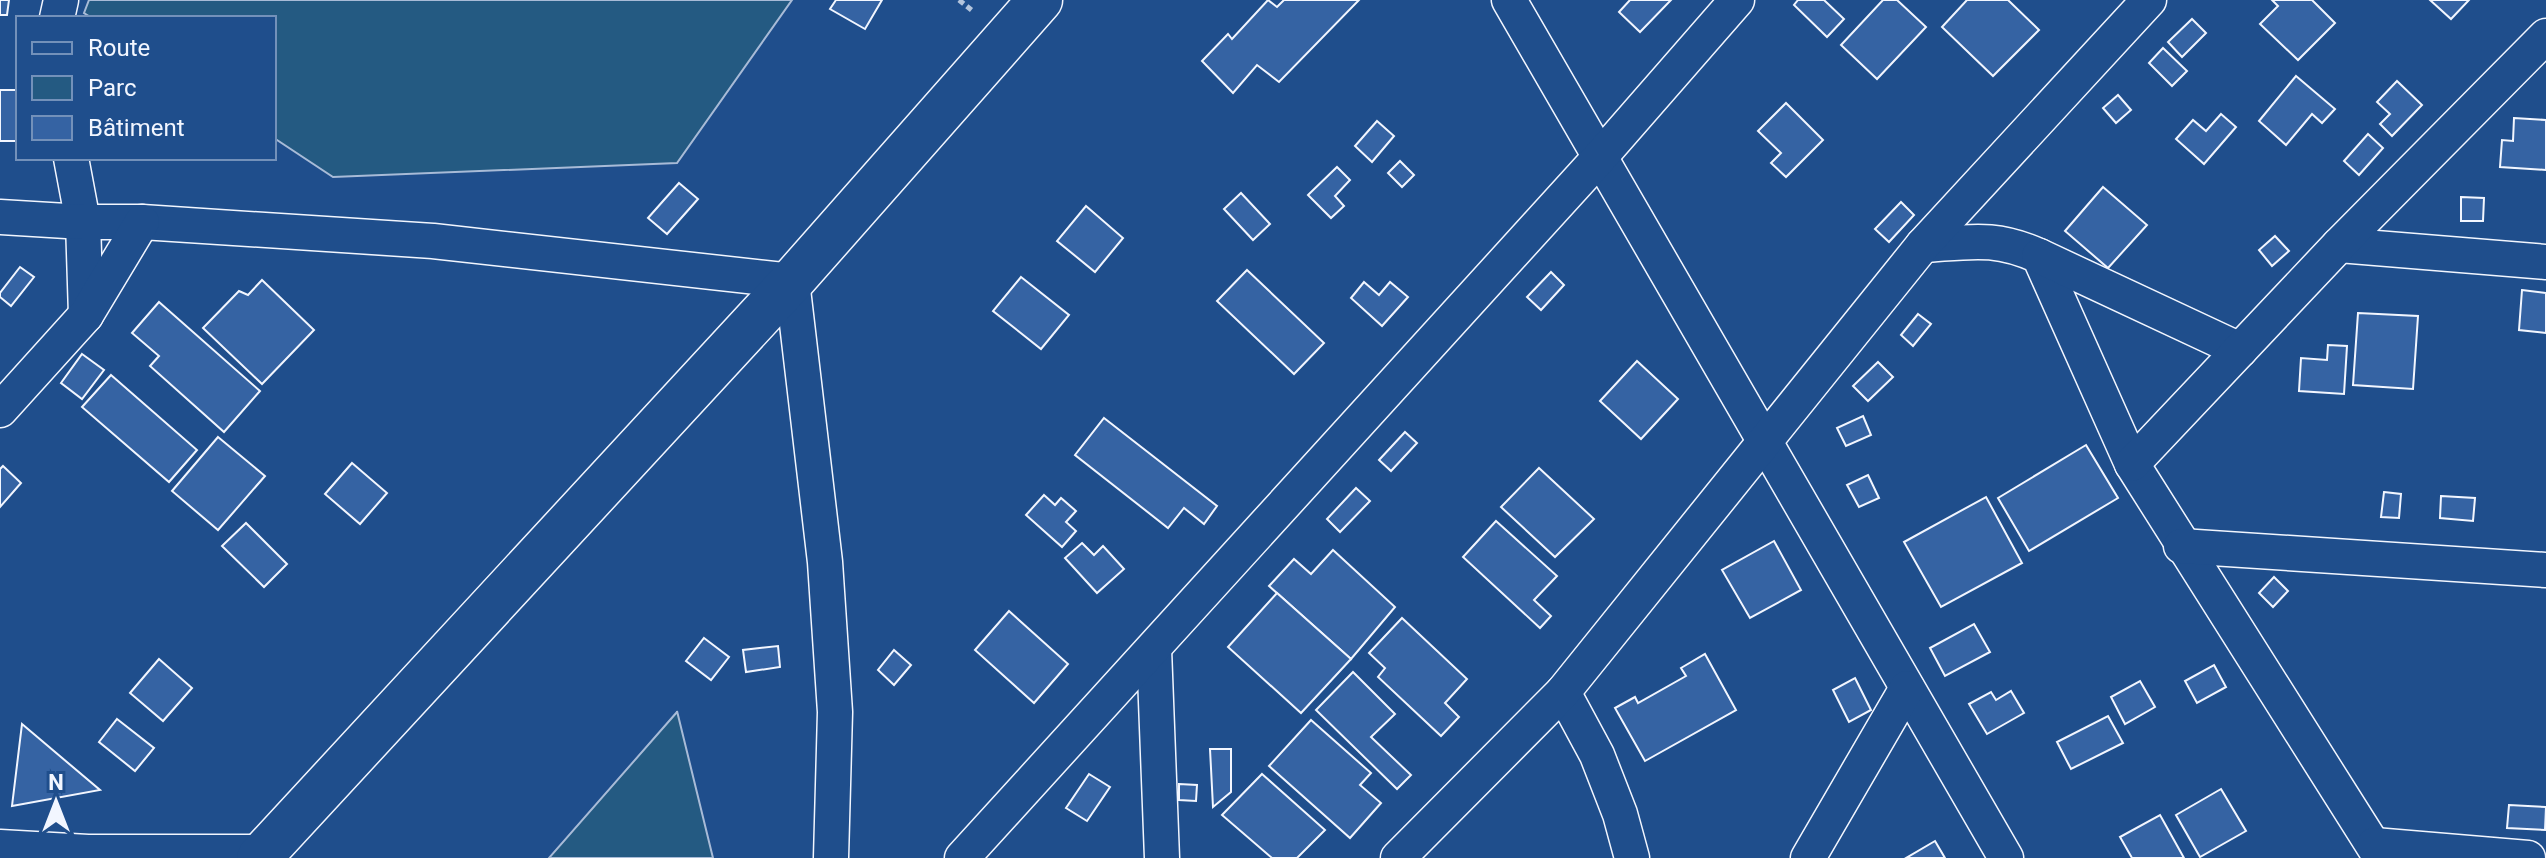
<svg xmlns="http://www.w3.org/2000/svg" width="2546" height="858" font-family="Roboto,sans-serif">
	<rect width="100%" height="100%" fill="#1f4e8c"/>
	<g fill="#245a82" stroke="#a8bbd7" stroke-width="2">
		<path d="M89 0H792L677 163 333 177 274 138V18H92L84 13Z"/>
		<path d="M677 711 713 858H549L677 712Z"/>
	</g>
	<g fill="#3563a3" stroke="#f2f6ff" stroke-width="2">
		<path d="M0 0H9L7 15H0Z"/>
		<path d="M836 0H882L865 29 830 9Z"/>
		<path d="M1268 0 1277 7 1284 0H1359L1279 82 1257 65 1233 93 1202 61 1228 34 1232 39Z"/>
		<path d="M1630 0H1671L1640 32 1619 12Z"/>
		<path d="M1798 0H1824L1844 19 1827 37 1794 5Z"/>
		<path d="M1883 0H1897L1926 27 1877 79 1841 45Z"/>
		<path d="M1967 0H2008L2039 30 1993 76 1942 27Z"/>
		<path d="M2272 0H2312L2335 23 2298 60 2260 24 2278 6Z"/>
		<path d="M2430 0H2469L2451 19Z"/>
		<path d="M2192 19 2206 33 2182 57 2168 42Z"/>
		<path d="M2163 48 2187 71 2172 86 2149 63Z"/>
		<path d="M2296 76 2335 109 2322 123 2312 114 2286 145 2259 121Z"/>
		<path d="M2397 81 2422 105 2392 136 2380 124 2390 114 2377 102Z"/>
		<rect x="0" y="90" width="18" height="51"/>
		<path d="M2118 95 2131 110 2116 123 2103 108Z"/>
		<path d="M1786 103 1823 140 1786 177 1771 163 1781 153 1758 131Z"/>
		<path d="M2221 114 2236 127 2204 164 2176 139 2193 120 2206 131Z"/>
		<path d="M2514 118 2546 120V170L2500 167 2502 140 2513 141Z"/>
		<path d="M1377 121 1394 136 1372 162 1355 146Z"/>
		<path d="M2368 134 2383 148 2359 175 2344 161Z"/>
		<path d="M1400 161 1414 175 1402 187 1388 173Z"/>
		<path d="M1337 167 1350 180 1335 196 1344 206 1331 218 1308 195Z"/>
		<path d="M679 183 698 199 667 234 648 218Z"/>
		<path d="M2103 187 2147 225 2108 268 2065 231Z"/>
		<path d="M1241 193 1270 224 1253 240 1224 209Z"/>
		<path d="M2461 197 2484 198 2483 221H2461Z"/>
		<path d="M1901 202 1914 215 1889 242 1875 229Z"/>
		<path d="M1086 206 1123 238 1095 272 1057 241Z"/>
		<path d="M2275 236 2289 251 2272 266 2259 250Z"/>
		<path d="M20 267 34 277 11 306 0 297V293Z"/>
		<path d="M1247 270 1324 343 1294 374 1217 301Z"/>
		<path d="M1551 272 1564 285 1541 310 1527 297Z"/>
		<path d="M1021 277 1069 315 1041 349 993 311Z"/>
		<path d="M262 280 314 330 262 384 203 328 239 291 248 295Z"/>
		<path d="M1364 282 1379 295 1390 282 1408 297 1382 326 1351 298Z"/>
		<path d="M2522 290 2546 293V333L2519 330Z"/>
		<path d="M159 302 260 391 224 432 150 366 159 356 132 333Z"/>
		<path d="M2358 313 2418 316 2413 389 2353 385Z"/>
		<path d="M1918 314 1931 324 1913 346 1901 335Z"/>
		<path d="M2328 345 2347 346 2344 394 2299 391 2301 358 2327 360Z"/>
		<path d="M82 354 104 370 82 399 61 383Z"/>
		<path d="M1637 361 1678 399 1641 439 1600 401Z"/>
		<path d="M1878 362 1893 377 1868 401 1853 386Z"/>
		<path d="M111 375 197 450 169 482 82 407Z"/>
		<path d="M1863 416 1871 435 1846 446 1837 428Z"/>
		<path d="M1104 418 1217 506 1204 524 1184 508 1168 528 1075 455Z"/>
		<path d="M1405 432 1417 443 1391 471 1379 460Z"/>
		<path d="M218 437 265 476 218 530 172 491Z"/>
		<path d="M2086 445 2118 498 2029 551 1998 498Z"/>
		<path d="M352 463 387 493 360 524 325 494Z"/>
		<path d="M3 466 21 483 0 507V469Z"/>
		<path d="M1539 468 1594 519 1555 557 1501 507Z"/>
		<path d="M1868 475 1879 498 1859 507 1847 485Z"/>
		<path d="M1356 488 1370 501 1340 532 1327 519Z"/>
		<path d="M2384 492 2401 494 2399 518 2381 517Z"/>
		<path d="M1044 495 1055 505 1061 498 1076 511 1066 522 1076 531 1062 547 1026 515Z"/>
		<path d="M2441 496 2475 498 2473 521 2440 518Z"/>
		<path d="M1986 497 2022 563 1941 607 1904 542Z"/>
		<path d="M1496 521 1557 576 1534 600 1551 616 1540 628 1463 557Z"/>
		<path d="M246 523 287 564 264 587 222 546Z"/>
		<path d="M1774 541 1801 590 1750 618 1722 570Z"/>
		<path d="M1082 543 1094 555 1103 546 1124 569 1097 593 1065 558Z"/>
		<path d="M1333 550 1395 607 1351 659 1269 586 1294 559 1311 574Z"/>
		<path d="M2274 577 2288 591 2273 607 2259 593Z"/>
		<path d="M1277 593 1351 659 1301 713 1228 647Z"/>
		<path d="M1009 611 1068 664 1034 703 975 650Z"/>
		<path d="M1402 618 1467 679 1445 703 1459 717 1441 736 1378 677 1385 668 1369 653Z"/>
		<path d="M1974 624 1990 652 1945 676 1930 648Z"/>
		<path d="M704 638 729 657 711 680 686 661Z"/>
		<path d="M778 646 780 667 746 672 743 650Z"/>
		<path d="M894 650 911 665 894 685 878 670Z"/>
		<path d="M1705 654 1736 710 1645 761 1615 708 1635 697 1638 703 1686 676 1681 668Z"/>
		<path d="M159 659 192 688 163 721 130 693Z"/>
		<path d="M2214 665 2226 687 2197 703 2185 681Z"/>
		<path d="M1353 672 1395 714 1371 737 1411 775 1397 789 1316 710Z"/>
		<path d="M1855 678 1871 710 1849 722 1833 690Z"/>
		<path d="M2140 681 2155 707 2125 724 2111 697Z"/>
		<path d="M2011 691 2024 713 1987 734 1969 704 1991 692 1996 700Z"/>
		<path d="M2108 716 2123 743 2071 769 2057 742Z"/>
		<path d="M117 719 154 748 135 771 99 742Z"/>
		<path d="M1311 720 1371 773 1360 785 1381 803 1350 838 1269 766Z"/>
		<path d="M22 724 100 790 12 806Z"/>
		<path d="M1210 749H1231V792L1213 807Z"/>
		<path d="M1089 774 1110 787 1087 821 1066 808Z"/>
		<path d="M1262 774 1325 830 1297 858H1272L1222 815Z"/>
		<path d="M1179 784 1197 785 1196 801 1179 800Z"/>
		<path d="M2221 789 2246 831 2200 857 2176 815Z"/>
		<path d="M2509 805 2546 807 2545 830 2507 828Z"/>
		<path d="M2160 815 2184 858H2132L2120 837Z"/>
		<path d="M1935 841 1945 858H1906Z"/>
	</g>
	<g fill="none" stroke-linecap="round" stroke-linejoin="round">
		<g stroke="#f2f6ff" stroke-width="37">
			<g id="minor">
				<path d="M1509 0 2006 858"/>
				<path d="M57 18 61 0"/>
				<path d="M71 158 83 222 86 315"/>
				<path d="M0 217 83 222H142L433 241 792 281 825 562 835 712 831 858"/>
				<path d="M1923 245C1971 242 1995 236 2039 256L2132 464 2381 858"/>
				<path d="M2339 245 2546 262"/>
				<path d="M2039 256 2240 350"/>
				<path d="M0 410 86 315 142 222"/>
				<path d="M2132 464 2339 245 2546 36"/>
				<path d="M2181 546 2546 570"/>
				<path d="M1154 649 1162 858"/>
				<path d="M1563 692 1597 755 1620 814 1632 858"/>
				<path d="M2374 845 2528 858"/>
				<path d="M0 847 88 852H265"/>
				<path d="M962 858 1600 157 1737 0"/>
				<path d="M1398 858 1563 692 1923 245 2149 0"/>
				<path d="M1808 858 1907 688"/>
			</g>
		</g>
		<g stroke="#f2f6ff" stroke-width="47">
			<path id="tertiary" d="M259 858 792 281 1040 0"/>
		</g>
		<path stroke="#b3c4dc" stroke-width="5" stroke-dasharray="6 4" stroke-linecap="butt" d="M959 0 974 12"/>
		<use href="#minor" stroke="#1f4e8c" stroke-width="34"/>
		<use href="#tertiary" stroke="#1f4e8c" stroke-width="44"/>
	</g>
	<rect x="16" y="16" width="260" height="144" fill="#1f4e8c" stroke="#7391ba" stroke-width="2"/>
	<rect x="32" y="42" width="40" height="12" fill="#1f4e8c" stroke="#7391ba" stroke-width="2"/>
	<text x="88" y="56" font-size="24" fill="#f2f6ff">Route</text>
	<rect x="32" y="76" width="40" height="24" fill="#245a82" stroke="#7391ba" stroke-width="2"/>
	<text x="88" y="96" font-size="24" fill="#f2f6ff">Parc</text>
	<rect x="32" y="116" width="40" height="24" fill="#3563a3" stroke="#7391ba" stroke-width="2"/>
	<text x="88" y="136" font-size="24" fill="#f2f6ff">Bâtiment</text>
	<g transform="translate(56 802)" stroke="#1f4e8c" stroke-width="6" paint-order="stroke">
	<path d="M0-6L14 30L0 20L-14 30Z" fill="#f2f6ff"/>
	<text y="-12" font-size="22" font-weight="bold" text-anchor="middle" fill="#f2f6ff">N</text>
	</g>
</svg>
